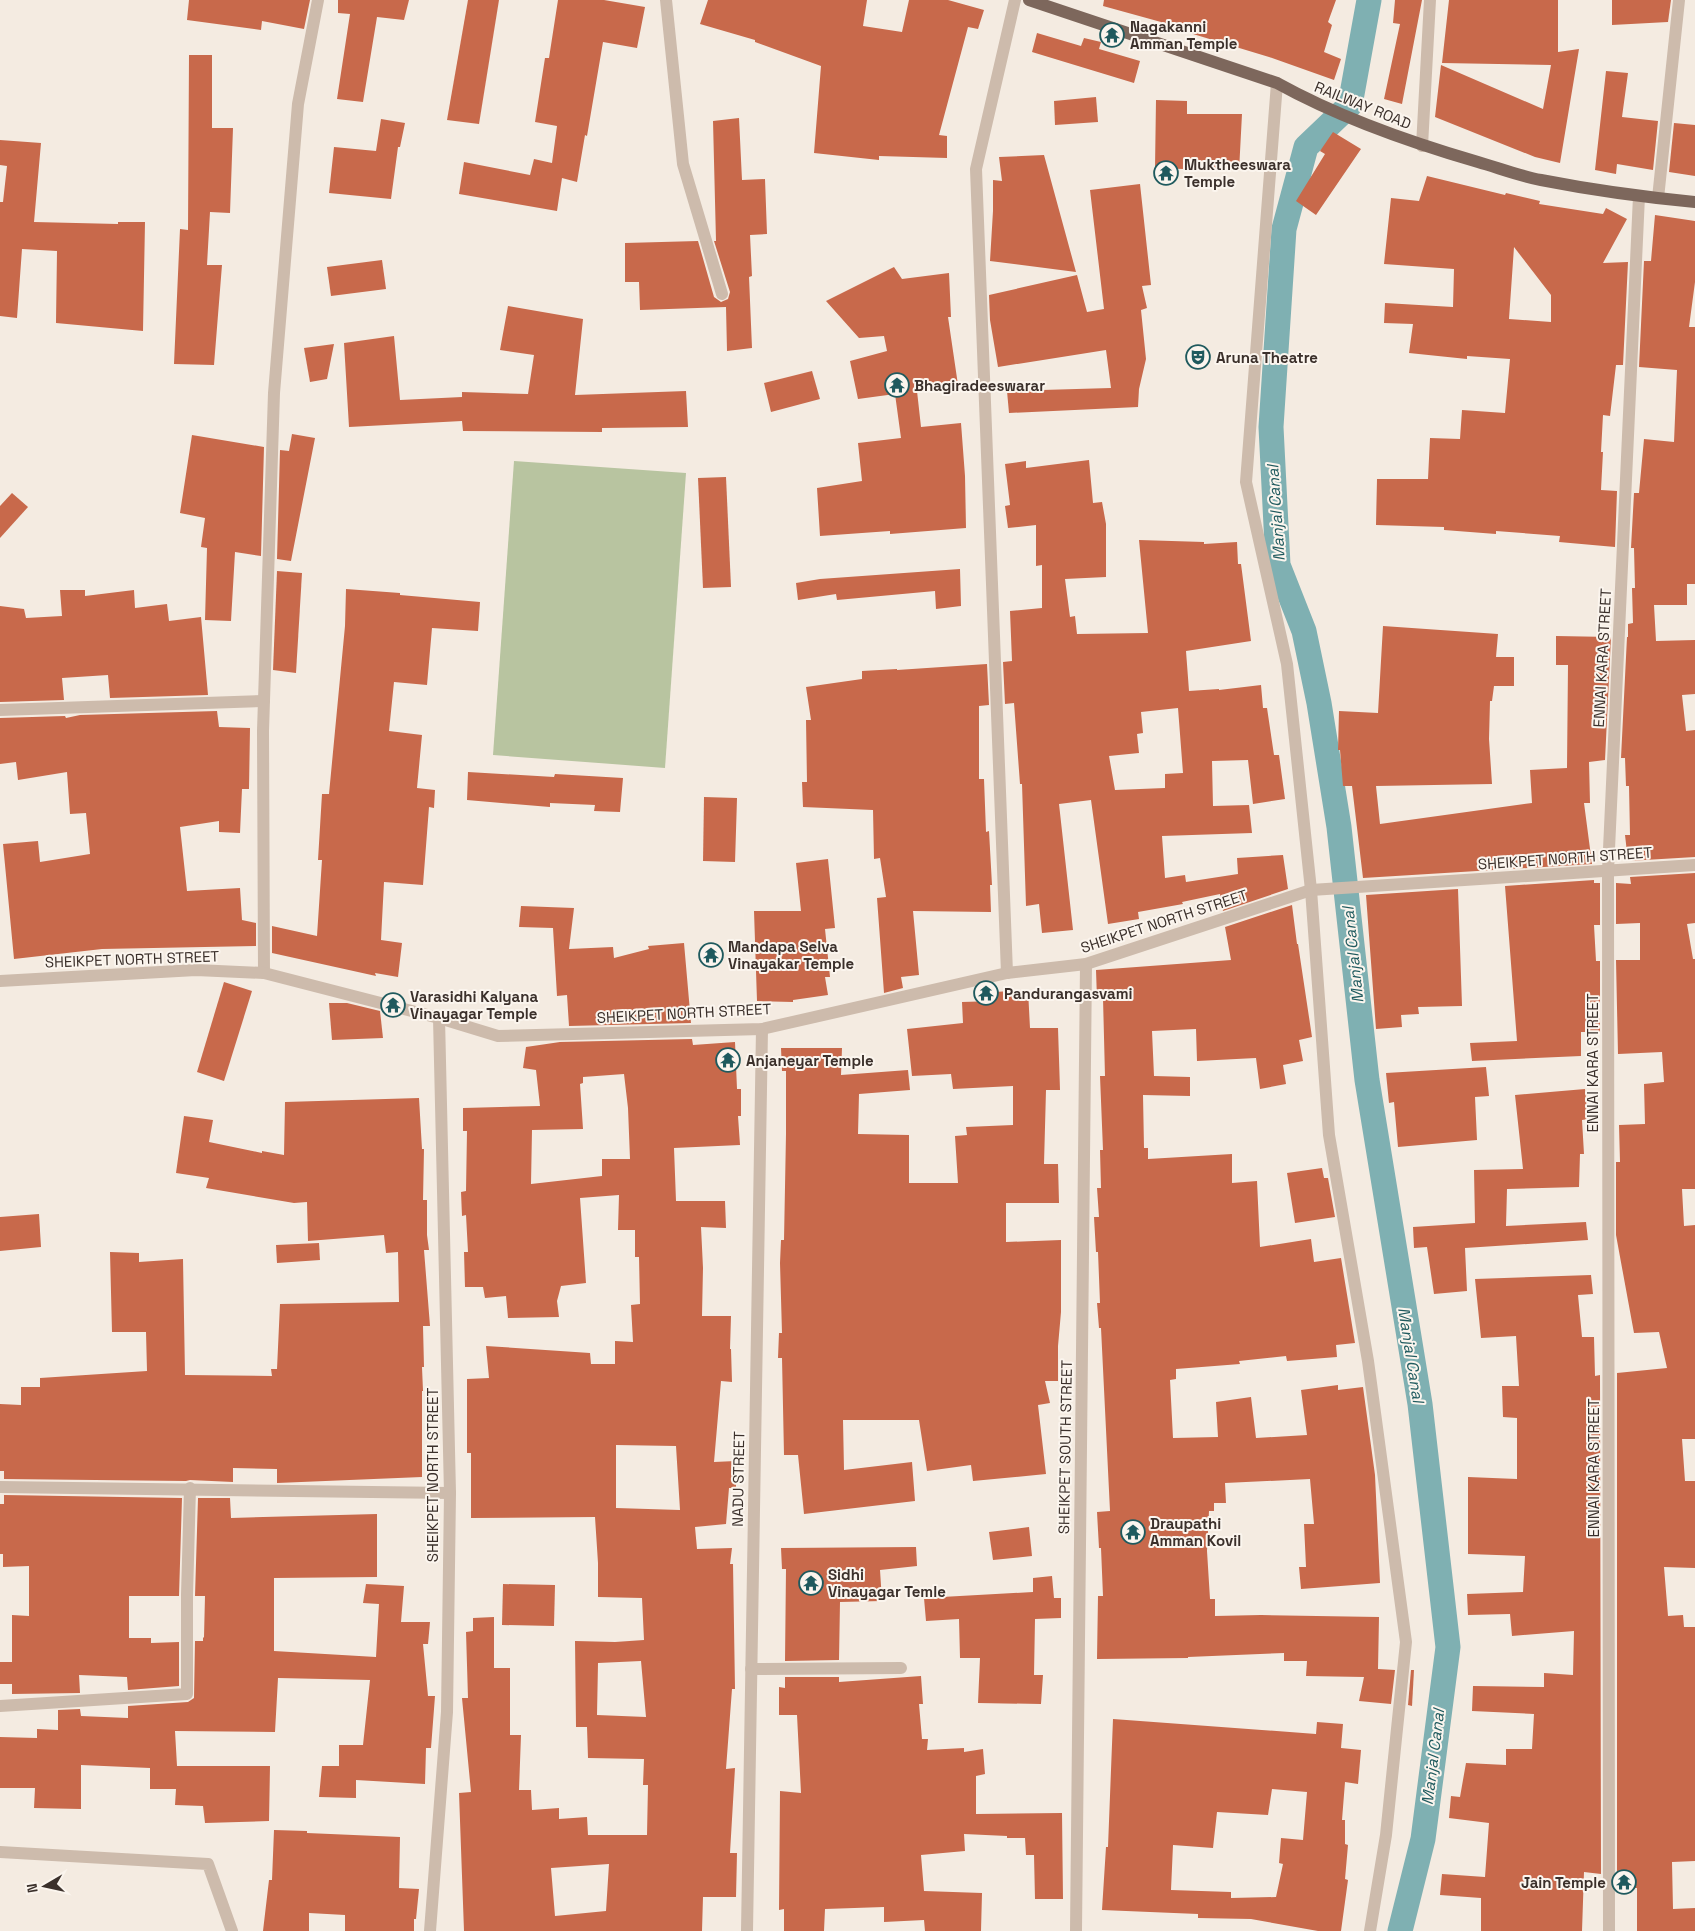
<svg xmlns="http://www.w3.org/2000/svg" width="1695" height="1931" font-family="'Space Grotesk',sans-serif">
	<rect width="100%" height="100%" fill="#f4ebe1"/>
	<path fill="#b8c4a0" d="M514 461 686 473 665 768 493 755Z"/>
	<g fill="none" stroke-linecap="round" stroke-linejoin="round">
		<path stroke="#7fb0b2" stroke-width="25" d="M1369 0 1350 105 1306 147 1284 229 1271 427 1278 565 1304 631 1319 703 1339 827 1367 1080 1420 1404 1448 1647 1423 1839 1400 1931"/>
	</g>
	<g fill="#c8694b" fill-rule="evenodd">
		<path d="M189 0H310L304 29 262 21 261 30 187 20Z"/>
		<path d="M338 0H409L404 20 377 17 363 102 337 99 350 14 338 13Z"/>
		<path d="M468 0H499L479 124 447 120Z"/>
		<path d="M558 0H604L645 7 637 48 603 42 587 136 585 135 577 182 562 178 557 211 459 194 464 162 530 175 534 159 552 163 557 126 535 122 545 58H549Z"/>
		<path d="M708 0H867L863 26 902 32 909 0H948L984 10 978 29 968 27 939 135 947 136V158L879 156V160L814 153 821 66 755 42V40L700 24Z"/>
		<path d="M1104 0H1336L1328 22 1332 25 1324 52 1341 59 1334 80 1269 57 1160 24 1161 22 1103 6Z"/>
		<path d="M1395 0H1422L1402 104 1384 99 1400 24 1393 23Z"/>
		<path d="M1449 0H1558V52L1579 49 1560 163 1535 157 1435 117 1441 65 1543 109 1551 65 1442 63Z"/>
		<path d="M1612 0H1671L1668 22 1612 25Z"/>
		<path d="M1037 33 1081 46 1084 38 1101 42 1099 49 1140 61 1134 83 1032 52Z"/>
		<path d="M189 55H212V128H233L230 213 210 212 207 265H222L214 365 174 364 180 229 188 230Z"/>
		<path d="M1606 71 1628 73 1622 117 1658 121 1653 170 1617 164 1616 174 1595 170Z"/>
		<path d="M1096 97 1098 122 1055 125 1054 101Z"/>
		<path d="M1156 100 1187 101V114H1242L1239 171 1155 168Z"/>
		<path d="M739 118 742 180 765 179 767 234 750 235 752 276 749 277 752 348 727 351 726 307 640 310 639 282H625V243L698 241 714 297 721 302 728 299 730 292 714 241H716L713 121Z"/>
		<path d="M381 119 405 123 400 147H398L391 199 329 193 334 147 376 151Z"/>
		<path d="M1674 123 1695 125V176L1669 172Z"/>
		<path d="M1333 132 1361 149 1316 215 1296 201 1325 154 1320 151Z"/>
		<path d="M0 140 41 143 34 222 118 224V222H145L143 331 56 323 57 251 22 249 17 318 0 316V202H3L7 166 0 165Z"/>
		<path d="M1044 155 1076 272 990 261 993 211V180L1002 181 999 157Z"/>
		<path d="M1427 176 1505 195 1506 193 1540 201 1539 204 1603 214 1606 208 1627 219 1603 263 1628 262 1623 365H1616L1610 416 1603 415 1601 452H1603L1601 490 1617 491 1615 547 1559 542 1560 536 1496 531V534L1444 530V527L1376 525 1377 479H1428L1430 438 1460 439 1462 410 1505 413 1510 359 1467 356V359L1409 353 1413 324 1384 323 1385 303 1453 307 1454 269 1384 264 1391 198 1419 201ZM1514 247 1551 295V322L1509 319Z"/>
		<path d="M1140 184 1151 285 1142 286 1147 308 1141 310 1146 359 1139 389 1138 407 1009 413 1007 391 1111 388 1106 350 998 367 990 320 989 295 1077 275 1087 312 1104 309 1090 190Z"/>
		<path d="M1655 215 1695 221V282L1689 327H1695V584H1687V605H1654L1656 641 1695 640V694L1682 695 1686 731 1695 730V857L1628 861 1625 835H1630L1629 786H1626L1625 758H1621L1627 637H1628V624L1633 623 1632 588H1635L1634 548H1631L1634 493H1639L1644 439 1674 442 1677 370 1639 367 1644 261H1651Z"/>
		<path d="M382 260 386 289 331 296 327 267Z"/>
		<path d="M894 267 902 279 949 273 951 317H948L958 385 917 391 921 427 961 423 965 476 966 528 890 534V531L820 536 817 488 862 481 858 443 901 438 895 394 858 399 850 361 887 351 884 336 859 338 826 301Z"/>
		<path d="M508 306 583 319 575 395 686 391 688 427 602 428V432L463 431 462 421 349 427 344 343 394 336 400 400 462 397V392L528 394 534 355 500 350Z"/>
		<path d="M334 344 327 379 310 382 304 348Z"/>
		<path d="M812 371 820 399 771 412 764 383Z"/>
		<path d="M292 434 315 438 291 561 277 559 280 450 289 451Z"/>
		<path d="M192 435 264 447 261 556 235 552 231 621 205 620 207 548 201 547 205 518 180 513Z"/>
		<path d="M1089 460 1093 503 1102 502 1106 524V577L1065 579 1070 617 1075 616 1077 634 1148 633 1139 540 1204 542V544L1237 542 1238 564H1241L1251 641 1186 651 1189 691 1219 689V690L1261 685 1263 708H1267L1274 755H1279L1285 799 1253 804 1248 760 1212 761 1213 806 1249 805 1252 833 1162 836 1165 878 1185 875 1186 882 1238 874 1237 858 1283 855 1288 889 1223 911 1220 894 1182 902 1183 904 1138 912 1139 919 1108 924 1091 800 1059 804 1073 930 1042 933 1039 904 1026 906 1022 784H1020L1014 703 1005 704 1003 662 1012 661 1010 611 1042 608V565L1036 566V525L1008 528 1005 506 1010 505 1005 464 1026 461V468ZM1178 708 1183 773 1165 774V788L1115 790 1109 756 1139 753 1137 734 1143 733 1141 712Z"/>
		<path d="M726 477 731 587 703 588 698 478Z"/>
		<path d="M12 493 28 507 0 538V506Z"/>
		<path d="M960 569 961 606 936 609 935 591 837 600 836 594 798 600 796 583 820 579Z"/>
		<path d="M277 571 302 573 296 673 273 670Z"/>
		<path d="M346 589 400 593V595L480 602 478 631 432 628 427 685 394 682 389 731 422 735 417 788 435 790 434 808 429 807 423 885 384 882 381 940 402 943 398 977 375 973 376 976 272 953V926L317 936 322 860H318L322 794H329L345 626Z"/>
		<path d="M60 590H85V596L134 590 135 608 167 604 169 621 201 617 208 695 110 698 108 675 62 678 64 700 0 702V606L24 609 26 618 62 616Z"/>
		<path d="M1383 626 1498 634 1496 657H1514V686H1494L1492 701H1490L1489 739 1492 784 1376 786 1380 824 1532 803 1530 770 1567 768 1568 665H1556V636L1611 637 1605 760 1589 762 1590 803H1584L1592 864 1363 878 1352 786H1343L1340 750H1338L1339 711 1378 713Z"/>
		<path d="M987 664 989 705 979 706V779H984L986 832 989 831 992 885H990L991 912 913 911 919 975 901 977 903 988 884 993 877 898 886 897 880 858 874 859 873 810 803 807 802 782H807L806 720H811L806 687 862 679V671L897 669V670Z"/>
		<path d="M217 711 219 727 250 728 249 789H242L240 833 219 832V821L180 827 187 891 240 888 242 920 256 923V946L102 949 14 959 3 844 38 841 40 862 90 854 86 813 70 814 67 772 18 780 16 762 0 764V718L65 716 66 718 80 715Z"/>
		<path d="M468 772 554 777 555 774 623 778 620 812 594 811 595 805 550 803V807L467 800Z"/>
		<path d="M704 797 737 798 735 862 703 861Z"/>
		<path d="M828 859 835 928 825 929 830 977H825L828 995 793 1000V1002L757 1001 754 911H801L796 863Z"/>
		<path d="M1695 873V923L1687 924 1693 959H1695V1189H1682L1684 1226 1695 1225V1439H1682L1685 1481H1695V1568L1664 1567 1668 1616 1683 1615 1684 1627H1695V1861L1672 1862 1673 1909 1695 1908V1931H1637V1888H1625V1877L1617 1876V1373L1667 1368 1659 1332 1634 1333 1616 1235V1162H1620L1619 1125 1645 1124 1644 1084 1664 1082 1662 1052 1618 1054 1616 960H1640V923L1616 924V883L1631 884 1630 877Z"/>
		<path d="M1594 880V883H1600V925H1594L1596 961H1600V1032H1581V1056L1472 1061 1470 1043 1517 1041 1505 886Z"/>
		<path d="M1458 889 1462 1006 1418 1007 1419 1014 1401 1015 1402 1027 1376 1029 1366 895Z"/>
		<path d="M1292 905 1297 944H1298L1312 1037 1299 1040 1303 1061 1283 1065 1286 1084 1260 1089 1256 1058 1197 1061 1196 1029 1152 1031 1154 1076 1190 1077V1096L1143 1095 1144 1148H1148V1159L1232 1154V1183L1257 1181 1260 1247 1311 1239 1314 1262 1341 1258 1355 1343 1336 1345 1337 1357 1287 1361 1286 1356 1239 1361 1240 1364 1176 1369V1379L1170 1380 1173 1438 1218 1437 1216 1402 1251 1397 1256 1438 1307 1435 1301 1390 1338 1385V1390L1363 1387 1375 1475 1380 1583 1301 1589 1299 1567H1306L1304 1524H1314L1310 1479 1225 1483 1226 1503H1214V1511H1209L1207 1551 1210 1599H1215V1616L1261 1615 1379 1617 1378 1669 1395 1670 1391 1704 1359 1701 1364 1677 1306 1676 1307 1661H1284V1653L1188 1657V1658L1097 1659 1098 1596H1103L1101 1548H1099L1097 1512 1110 1511 1101 1328H1099L1097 1303H1100L1098 1252H1096L1094 1217H1099L1097 1188H1101L1100 1150H1103L1100 1076H1105L1103 998 1097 999 1096 970 1231 960 1225 927Z"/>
		<path d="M521 906 574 908 569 949 613 947 614 958 649 949 648 946 684 943 691 1023 569 1026 567 995 557 996 553 928 519 927Z"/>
		<path d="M224 982 252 991 224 1081 197 1072Z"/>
		<path d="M1028 990 1030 1028H1058L1060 1090H1046L1044 1164H1058L1059 1203H1006V1242L1061 1240V1312L1058 1346V1381H1045L1050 1403 1038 1405 1046 1474 973 1481 971 1465 927 1471 919 1420H843L844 1470 912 1462 915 1501 804 1514 798 1455H784L782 1358H778L779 1333H782L780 1263 781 1240H784L786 1134V1071H782L781 1048H842L841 1075 908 1070 910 1090 859 1094 858 1134 909 1135V1183H958L955 1136 967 1135 966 1127 1013 1125V1086L953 1089 951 1074 912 1076 907 1029 963 1023 962 1002 995 1001V992Z"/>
		<path d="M329 1003H347L380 1011 383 1038 332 1040Z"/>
		<path d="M692 1039 693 1045 735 1042 737 1089H741V1116H738L740 1145 674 1148 676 1201H725L726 1228 701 1227 703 1268 702 1316H731L730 1349H731L732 1382 721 1381 714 1462 736 1461V1488H729L726 1524 695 1527 697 1549 732 1548 730 1564H733L735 1689H732L726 1769 735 1768 730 1853H737L736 1897H703L702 1931H464L459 1793 471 1792 462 1698H468L466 1632 473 1631V1618L494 1617V1668H510V1735H521L519 1790H531L532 1810 559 1808V1819L587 1817 588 1835H647L648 1785H643L644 1759 588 1758 587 1727H576L575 1641 615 1642 644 1640 642 1598 598 1597V1563L595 1517 471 1518V1453H467V1379L489 1378 486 1346 590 1353 591 1364H615V1341L633 1342 631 1305 640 1304 639 1257H635V1230H618L619 1195 580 1198 586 1283 561 1286 557 1301 559 1317 508 1318 506 1296 485 1298 483 1287H465L464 1252H468L466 1215 462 1216 461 1192 466 1191 467 1131H463V1108L540 1106 536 1070 523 1068 526 1047 560 1042ZM624 1074 628 1108 630 1159H602V1176L531 1184 532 1130 583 1129 580 1084 583 1083V1077ZM616 1445 676 1446 680 1510 616 1508ZM641 1661 646 1717 597 1715 598 1663ZM609 1864 606 1911 555 1916 551 1868Z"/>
		<path d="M1486 1067 1489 1096 1475 1097 1477 1140 1398 1147 1394 1102 1389 1103 1386 1073Z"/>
		<path d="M1585 1089 1588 1119 1582 1120 1584 1154H1580L1579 1187 1507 1189 1506 1226 1586 1222 1588 1240 1465 1248 1467 1291 1434 1294 1427 1247 1414 1248 1413 1227 1475 1223 1474 1170 1523 1169 1515 1095Z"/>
		<path d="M419 1098 422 1149H424L423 1200H427V1235L429 1250H424L430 1326H423L424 1367H422L423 1391H422V1477L277 1483V1469L233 1468V1482L190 1480 186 1481 4 1479V1471H0V1404L21 1405V1387H40V1378L147 1371 146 1332H112L110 1252 139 1253V1262L183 1259 185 1375 272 1376 271 1369H277L280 1304 399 1302 398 1252 386 1253 384 1235 308 1241 307 1202 294 1203 206 1188 209 1178 176 1173 184 1116 213 1120 209 1142 262 1153V1151L284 1155 285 1102Z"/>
		<path d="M1322 1168 1324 1178H1328L1335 1217 1295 1223 1287 1173Z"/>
		<path d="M39 1214 41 1247 0 1251V1217Z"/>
		<path d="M319 1243 320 1260 277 1263 276 1245Z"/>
		<path d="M1591 1275 1593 1294 1578 1295 1582 1337H1594L1595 1376 1600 1375 1601 1874 1584 1872 1582 1931H1481V1898L1440 1895 1442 1874 1485 1877 1489 1823 1449 1818 1451 1796 1460 1797 1466 1763 1506 1765V1749H1532L1534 1714 1472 1711 1473 1686 1544 1687V1673L1573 1675 1574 1631 1512 1636 1510 1614 1468 1615 1467 1594 1523 1592 1525 1556 1468 1554V1477L1517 1479V1418L1503 1417 1502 1386H1519L1516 1336 1481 1338 1475 1279Z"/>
		<path d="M4 1495 182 1498 179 1596H129V1638H151V1643L179 1642V1686L128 1690 127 1677 79 1675 80 1693 12 1694V1684H0V1662H12V1615L29 1616V1566L3 1567V1554H0V1504H4Z"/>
		<path d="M198 1498H230L231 1518 377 1514V1577L274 1578V1651L376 1657 379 1604 363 1603 366 1584 404 1586 401 1622H430L428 1644H423L428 1696H435L431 1748H426L425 1784 356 1780V1798L319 1797 322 1766H339V1745H363L370 1680 278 1678 275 1732 175 1731 177 1766H270L269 1821 205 1823 203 1806 175 1805 176 1789H150V1768L81 1765V1809L34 1808 35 1788H0V1737L37 1738V1729L58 1730V1710L80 1709 81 1716 128 1718V1706L188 1702 194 1698 195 1641H203V1638L204 1637 205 1596H195Z"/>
		<path d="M1029 1527 1032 1556 993 1560 989 1532Z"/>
		<path d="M916 1547 917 1566 880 1570 882 1601 840 1602 839 1660 785 1661 786 1569H782L781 1548Z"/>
		<path d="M1052 1576 1054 1598H1061V1618L1035 1619 1034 1675H1043L1041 1704 978 1703 980 1658H960L959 1619 926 1621 924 1598 1033 1592V1578Z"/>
		<path d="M503 1584 555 1585 554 1626 502 1625Z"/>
		<path d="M1411 1670H1414L1412 1706 1408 1705Z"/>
		<path d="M921 1676 923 1704H919L922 1739H928L927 1750 964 1748V1752L983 1749 985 1774 976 1776V1814L1062 1813 1063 1899H1035L1034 1855H1026L1025 1838H1007V1836L964 1834 965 1851 921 1855 924 1891 982 1893 981 1931H925L924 1920 884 1922V1907L825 1909 824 1931H784V1909L779 1910 780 1791 801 1793 797 1715H779V1687L785 1688V1677H839V1682Z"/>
		<path d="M1113 1719 1316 1734 1317 1722 1343 1724 1341 1748 1361 1750 1358 1784 1345 1782 1342 1820H1345V1844L1348 1845 1345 1879 1348 1880 1341 1931H1318L1251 1919 1198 1918V1914L1102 1910 1106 1847H1108ZM1272 1789 1307 1792 1303 1840 1281 1838 1279 1863 1283 1864 1276 1897 1231 1898V1892L1171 1890 1173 1845 1213 1848 1217 1812 1268 1815Z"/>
		<path d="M274 1830 307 1831V1833L400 1837 399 1888 419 1889 416 1919H414V1931H345V1915L309 1913V1931H263L269 1880H272Z"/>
	</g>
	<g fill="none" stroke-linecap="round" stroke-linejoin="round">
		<g stroke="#cdbbac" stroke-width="12">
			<path d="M666 0 683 164 722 294"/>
			<path d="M1277 83 1246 482 1287 664 1311 890 1329 1135 1368 1361 1406 1642 1386 1835 1370 1931"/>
			<path d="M1422 146 1430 0"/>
			<path d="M1658 198 1679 0"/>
			<path d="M0 710 264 701"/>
			<path d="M264 973 263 731 274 393 298 104 318 0"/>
			<path d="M1007 973 976 169 1015 0"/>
			<path d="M0 981 196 970 264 973 439 1018 498 1036 762 1029 1007 973 1086 964 1311 890 1695 865"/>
			<path d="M0 1487 450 1493"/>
			<path d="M751 1669 901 1668"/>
			<path d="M0 1706 187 1694V1595L190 1488"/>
			<path d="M0 1852 208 1864 232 1931"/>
			<path d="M430 1931 447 1712 450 1493 439 1018"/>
			<path d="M747 1931 762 1029"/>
			<path d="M1076 1931 1086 964"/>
			<path d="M1609 1931 1608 871 1639 196"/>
		</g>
		<path stroke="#7d675c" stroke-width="12" d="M1029 0 1277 83C1340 118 1409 142 1478 162 1499 168 1520 176 1541 180 1592 190 1643 197 1695 202"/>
	</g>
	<defs>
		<g id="temple-ring" transform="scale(1.25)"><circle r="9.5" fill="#fbf5ee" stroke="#1f5a5e" stroke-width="1.5"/><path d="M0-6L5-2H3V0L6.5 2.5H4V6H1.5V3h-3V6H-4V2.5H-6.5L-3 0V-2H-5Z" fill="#1f5a5e"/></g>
		<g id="theatre-ring" transform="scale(1.25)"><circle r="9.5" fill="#fbf5ee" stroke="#1f5a5e" stroke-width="1.5"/><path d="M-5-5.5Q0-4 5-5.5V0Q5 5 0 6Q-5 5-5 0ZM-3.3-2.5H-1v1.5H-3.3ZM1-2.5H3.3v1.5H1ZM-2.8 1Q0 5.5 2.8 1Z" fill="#1f5a5e"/></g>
	</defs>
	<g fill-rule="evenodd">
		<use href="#temple-ring" x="1112" y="35"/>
		<use href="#temple-ring" x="1166" y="173"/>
		<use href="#theatre-ring" x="1198" y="357"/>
		<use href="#temple-ring" x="897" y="385"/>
		<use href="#temple-ring" x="711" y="955"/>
		<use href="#temple-ring" x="986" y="993"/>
		<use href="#temple-ring" x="393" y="1005"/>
		<use href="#temple-ring" x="728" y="1060"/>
		<use href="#temple-ring" x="1133" y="1532"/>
		<use href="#temple-ring" x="811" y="1583"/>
		<use href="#temple-ring" x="1624" y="1882"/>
	</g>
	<g text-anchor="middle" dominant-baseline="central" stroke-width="4" stroke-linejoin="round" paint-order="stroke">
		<g font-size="15" font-weight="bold" fill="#3b302b" stroke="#fbf5ee" text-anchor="start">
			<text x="1130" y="26">Nagakanni<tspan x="1130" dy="17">Amman Temple</tspan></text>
			<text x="1184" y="164">Muktheeswara<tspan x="1184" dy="17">Temple</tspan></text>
			<text x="1216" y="357">Aruna Theatre</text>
			<text x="914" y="385">Bhagiradeeswarar</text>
			<text x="728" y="946">Mandapa Selva<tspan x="728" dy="17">Vinayakar Temple</tspan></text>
			<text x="1004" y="993">Pandurangasvami</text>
			<text x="410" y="996">Varasidhi Kalyana<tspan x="410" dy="17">Vinayagar Temple</tspan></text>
			<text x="746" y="1060">Anjaneyar Temple</text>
			<text x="1150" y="1523">Draupathi<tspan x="1150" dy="17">Amman Kovil</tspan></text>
			<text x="828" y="1574">Sidhi<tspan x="828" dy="17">Vinayagar Temle</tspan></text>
			<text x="1606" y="1882" text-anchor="end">Jain Temple</text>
		</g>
		<g font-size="15" fill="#3b302b" stroke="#fbf5ee">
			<text transform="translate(1363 105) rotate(22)">RAILWAY ROAD</text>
			<text transform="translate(1602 658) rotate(-87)">ENNAI KARA STREET</text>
			<text transform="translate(1565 858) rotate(-4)">SHEIKPET NORTH STREET</text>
			<text transform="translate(1164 921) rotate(-18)">SHEIKPET NORTH STREET</text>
			<text transform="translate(132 959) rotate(-2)">SHEIKPET NORTH STREET</text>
			<text transform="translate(684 1013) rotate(-3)">SHEIKPET NORTH STREET</text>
			<text transform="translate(1592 1063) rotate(-90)">ENNAI KARA STREET</text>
			<text transform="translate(1065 1447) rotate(-89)">SHEIKPET SOUTH STREET</text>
			<text transform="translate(1593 1468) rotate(-90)">ENNAI KARA STREET</text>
			<text transform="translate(432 1475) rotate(-90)">SHEIKPET NORTH STREET</text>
			<text transform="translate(738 1479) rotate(-89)">NADU STREET</text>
		</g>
		<g font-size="16" font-style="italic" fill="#1f5a5e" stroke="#fbf5ee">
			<text transform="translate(1276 513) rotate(-94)">Manjal Canal</text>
			<text transform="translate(1353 955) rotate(-96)">Manjal Canal</text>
			<text transform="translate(1411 1355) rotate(81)">Manjal Canal</text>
			<text transform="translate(1433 1757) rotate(-83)">Manjal Canal</text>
		</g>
	</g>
	<g transform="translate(45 1886) rotate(261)" stroke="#fbf5ee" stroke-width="4" paint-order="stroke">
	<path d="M0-4L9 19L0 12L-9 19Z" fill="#3b302b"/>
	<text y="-8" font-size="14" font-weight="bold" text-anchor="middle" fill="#3b302b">N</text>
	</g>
</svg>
